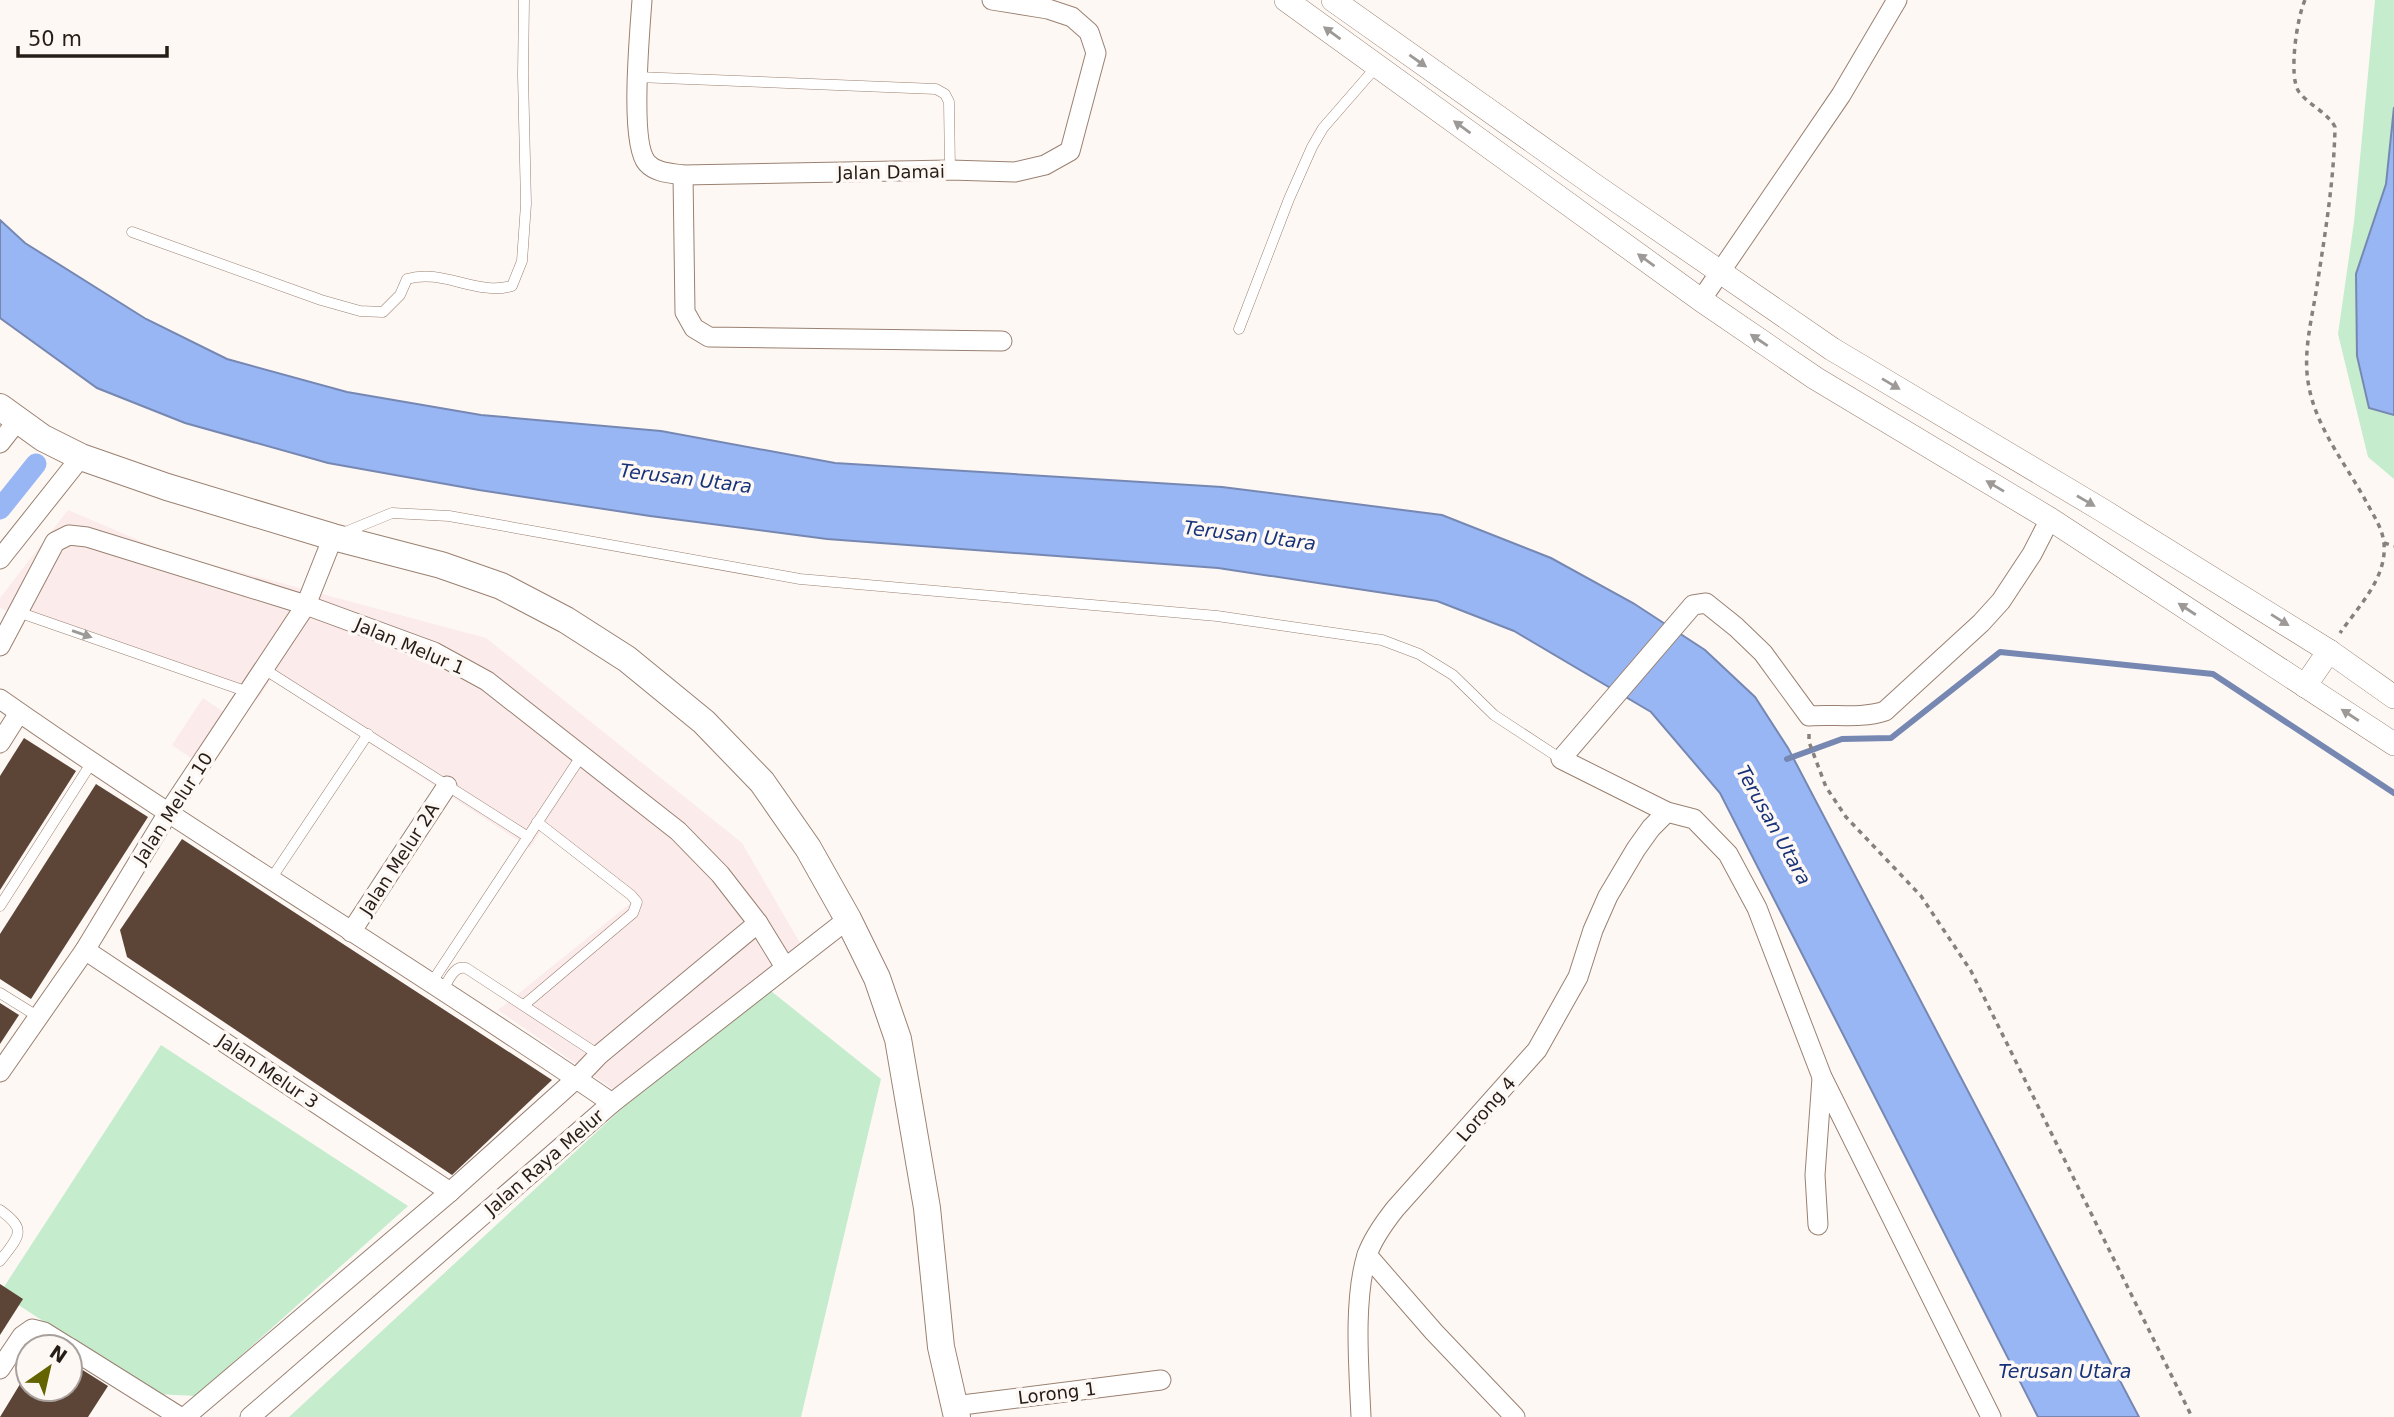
<svg xmlns="http://www.w3.org/2000/svg" width="2394" height="1417" font-family="'DejaVu Sans',sans-serif">
	<rect width="100%" height="100%" fill="#fef8f5"/>
	<g fill="#fbebeb">
		<path d="M68 510 169 553 486 638 742 843 810 960 630 1101 498 1010 632 902 541 831 530 848 271 679 257 700 0 608V598Z"/>
		<path d="M203 698 225 713 194 760 172 745Z"/>
	</g>
	<g fill="#c5eccd">
		<path d="M2375 0H2394V107L2386 184 2356 274 2357 356 2369 408 2394 415V479L2368 457 2338 334 2354 222Z"/>
		<path d="M771 991 881 1079 801 1417H289L630 1101Z"/>
		<path d="M161 1045 408 1206 196 1396 155 1394 0 1293Z"/>
	</g>
	<g fill="#98b6f4" stroke="#7688b2" stroke-width="2">
		<path d="M2394 107V415L2369 408 2357 356 2356 274 2386 184Z"/>
		<path d="M0 220 25 243 146 319 227 359 347 392 481 415 661 431 835 463 1222 487 1442 515 1551 558 1633 603 1705 650 1755 697 1788 748 2139 1417H2038L1720 793 1651 712 1514 631 1437 601 1218 568 827 539 650 516 479 490 328 463 185 423 97 388 0 318Z"/>
	</g>
	<g fill="none" stroke-linecap="round" stroke-linejoin="round">
		<path stroke="#7688b2" stroke-width="6" d="M1787 759 1842 739 1891 738 2000 652 2213 674 2394 793"/>
		<path stroke="#98b6f4" stroke-width="21" d="M0 509 36 464"/>
	</g>
	<g fill="#5c4537">
		<path d="M24 738 76 771 0 890V776Z"/>
		<path d="M96 784 148 817 31 999 0 979V934Z"/>
		<path d="M182 839 552 1080 452 1175 127 957 120 930Z"/>
		<path d="M0 1003 19 1015 0 1044Z"/>
		<path d="M0 1284 23 1299 0 1335Z"/>
		<path d="M70 1362 108 1386 88 1417H0L28 1371V1389H70Z"/>
	</g>
	<g fill="none" stroke-linecap="round" stroke-linejoin="round">
		<g stroke="#9a8171" stroke-width="11">
			<g id="service">
				<path d="M637 77 936 89 945 94 949 102 950 170"/>
				<path d="M132 232 321 300 360 311 383 312 400 295 407 279C442 268 477 296 512 286L522 261 526 204 523 75 524 0"/>
				<path d="M1239 329 1289 199 1312 147 1323 128 1377 66"/>
				<path d="M343 533 392 513 449 516 800 579 1217 616 1382 640 1419 654 1453 675 1494 715 1561 759"/>
				<path d="M18 612 248 692"/>
				<path d="M264 669 528 837"/>
				<path d="M271 879 368 734"/>
				<path d="M0 906 92 762"/>
				<path d="M432 982 582 755"/>
				<path d="M443 989C449 980 454 965 466 968L599 1055"/>
				<path d="M0 993 37 1016"/>
				<path d="M524 1005 633 913 637 902 631 895 537 822"/>
				<path d="M0 1210C28 1230 19 1236 0 1261"/>
			</g>
		</g>
		<g stroke="#9a8171" stroke-width="21">
			<g id="minor">
				<path d="M642 0C640 30 629 143 647 163 656 173 671 173 683 175L950 170 1015 172 1045 165 1070 151 1096 53 1089 32 1072 17 1048 9 992 0"/>
				<path d="M683 175 685 312 694 328 709 337 1002 341"/>
				<path d="M1701 300 1841 95 1897 0"/>
				<path d="M0 443 18 420"/>
				<path d="M0 559 81 457"/>
				<path d="M0 646 55 542 69 535 87 537 306 605 434 652 487 681 678 831 720 874 758 923 785 967"/>
				<path d="M0 699C200 839 411 965 612 1103"/>
				<path d="M0 743 19 713"/>
				<path d="M351 932 447 786"/>
				<path d="M85 950 450 1192"/>
				<path d="M0 1072 85 950 168 813 306 605 333 537"/>
				<path d="M1818 1225 1815 1175 1822 1078"/>
				<path d="M1367 1255 1434 1332 1515 1417"/>
				<path d="M70 1348 180 1417"/>
				<path d="M0 1369 22 1336 32 1329 44 1332 68 1347"/>
				<path d="M954 1406 1161 1380"/>
				<path d="M185 1417 450 1192 577 1078 599 1055 758 923"/>
				<path d="M250 1417 612 1103 848 919"/>
				<path d="M1361 1417C1359 1370 1353 1300 1367 1255 1373 1238 1384 1223 1395 1209L1537 1050 1578 977 1593 930 1608 896 1636 849 1651 828 1667 812"/>
				<path d="M1991 1417 1822 1077 1757 908 1728 854 1694 819 1667 812 1561 759 1693 605 1706 603 1736 627 1763 653 1809 716C1834 714 1861 719 1885 711L1981 623 2001 601 2032 554 2050 519"/>
			</g>
		</g>
		<g stroke="#9a8171" stroke-width="24">
			<g id="tertiary">
				<path d="M1286 0 1701 300 1815 378 2050 519 2394 744"/>
				<path d="M1333 0 1597 187 1832 349 2102 510 2329 651 2394 697"/>
				<path d="M2305 686 2329 651"/>
			</g>
		</g>
		<g stroke="#9a8171" stroke-width="28">
			<path id="secondary" d="M0 407 43 438 81 457 167 487 333 537 441 565 501 586 566 620 627 659 704 722 762 782 808 848 848 919 877 978 898 1039 927 1208 941 1347 957 1417"/>
		</g>
		<g stroke="#88807c" stroke-width="3.5" stroke-dasharray="5 5" stroke-linecap="butt">
			<path d="M2305 0C2297 17 2288 77 2299 92 2309 105 2328 113 2335 127 2334 181 2325 234 2317 286 2312 319 2302 354 2309 387 2317 430 2348 467 2368 505 2375 518 2383 530 2384 544 2387 578 2358 607 2340 633"/>
			<path d="M2384 543 2394 546"/>
			<path d="M1809 734V742L1826 787 1846 817 1921 896 1971 971 2192 1417"/>
		</g>
		<use href="#service" stroke="#fff" stroke-width="10"/>
		<use href="#minor" stroke="#fff" stroke-width="19"/>
		<use href="#tertiary" stroke="#fff" stroke-width="23"/>
		<use href="#secondary" stroke="#fff" stroke-width="26"/>
	</g>
	<defs><path id="oneway-solid" d="M-6-.8H1V-3.2L6.5 0L1 3.2V.8H-6Z" transform="scale(1.75)"/></defs>
	<g fill="#9d9997">
		<use href="#oneway-solid" transform="translate(1332 33) rotate(-144)"/>
		<use href="#oneway-solid" transform="translate(1418 61) rotate(35)"/>
		<use href="#oneway-solid" transform="translate(1462 127) rotate(-144)"/>
		<use href="#oneway-solid" transform="translate(1646 260) rotate(-144)"/>
		<use href="#oneway-solid" transform="translate(1759 340) rotate(-146)"/>
		<use href="#oneway-solid" transform="translate(1891 384) rotate(31)"/>
		<use href="#oneway-solid" transform="translate(1995 486) rotate(-149)"/>
		<use href="#oneway-solid" transform="translate(2086 501) rotate(30)"/>
		<use href="#oneway-solid" transform="translate(2187 609) rotate(-147)"/>
		<use href="#oneway-solid" transform="translate(2280 620) rotate(32)"/>
		<use href="#oneway-solid" transform="translate(82 634) rotate(19)"/>
		<use href="#oneway-solid" transform="translate(2350 715) rotate(-147)"/>
	</g>
	<g text-anchor="middle" dominant-baseline="central" stroke-width="7" stroke-linejoin="round" paint-order="stroke">
		<g font-size="18" fill="#261d17" stroke="#fef8f5">
			<text transform="translate(891 172) rotate(-1)">Jalan Damai</text>
			<text transform="translate(410 646) rotate(23)">Jalan Melur 1</text>
			<text transform="translate(173 808) rotate(-57)">Jalan Melur 10</text>
			<text transform="translate(399 859) rotate(-57)">Jalan Melur 2A</text>
			<text transform="translate(268 1071) rotate(34)">Jalan Melur 3</text>
			<text transform="translate(1486 1109) rotate(-49)">Lorong 4</text>
			<text transform="translate(544 1162) rotate(-41)">Jalan Raya Melur</text>
			<text transform="translate(1057 1393) rotate(-7)">Lorong 1</text>
		</g>
		<g font-size="19" font-style="italic" fill="#163278" stroke="#fef8f5">
			<text transform="translate(686 478) rotate(7)">Terusan Utara</text>
			<text transform="translate(1250 535) rotate(7)">Terusan Utara</text>
			<text transform="translate(1774 825) rotate(61)">Terusan Utara</text>
			<text x="2065" y="1371">Terusan Utara</text>
		</g>
	</g>
	<g transform="translate(49 1368) rotate(34)"><circle r="33" fill="#fef8f5" stroke="#a8a09c" stroke-width="2"/>
	<path d="M0-5L12 26L0 18L-12 26Z" fill="#636400"/>
	<text y="-10" font-size="19" font-weight="bold" text-anchor="middle" fill="#261d17">N</text>
	</g>
	<path d="M18 46v10h149v-10" fill="none" stroke="#261d17" stroke-width="3.5"/>
	<text x="28" y="46" font-size="21" fill="#261d17" stroke="#fef8f5" stroke-width="5" paint-order="stroke">50 m</text>
</svg>
